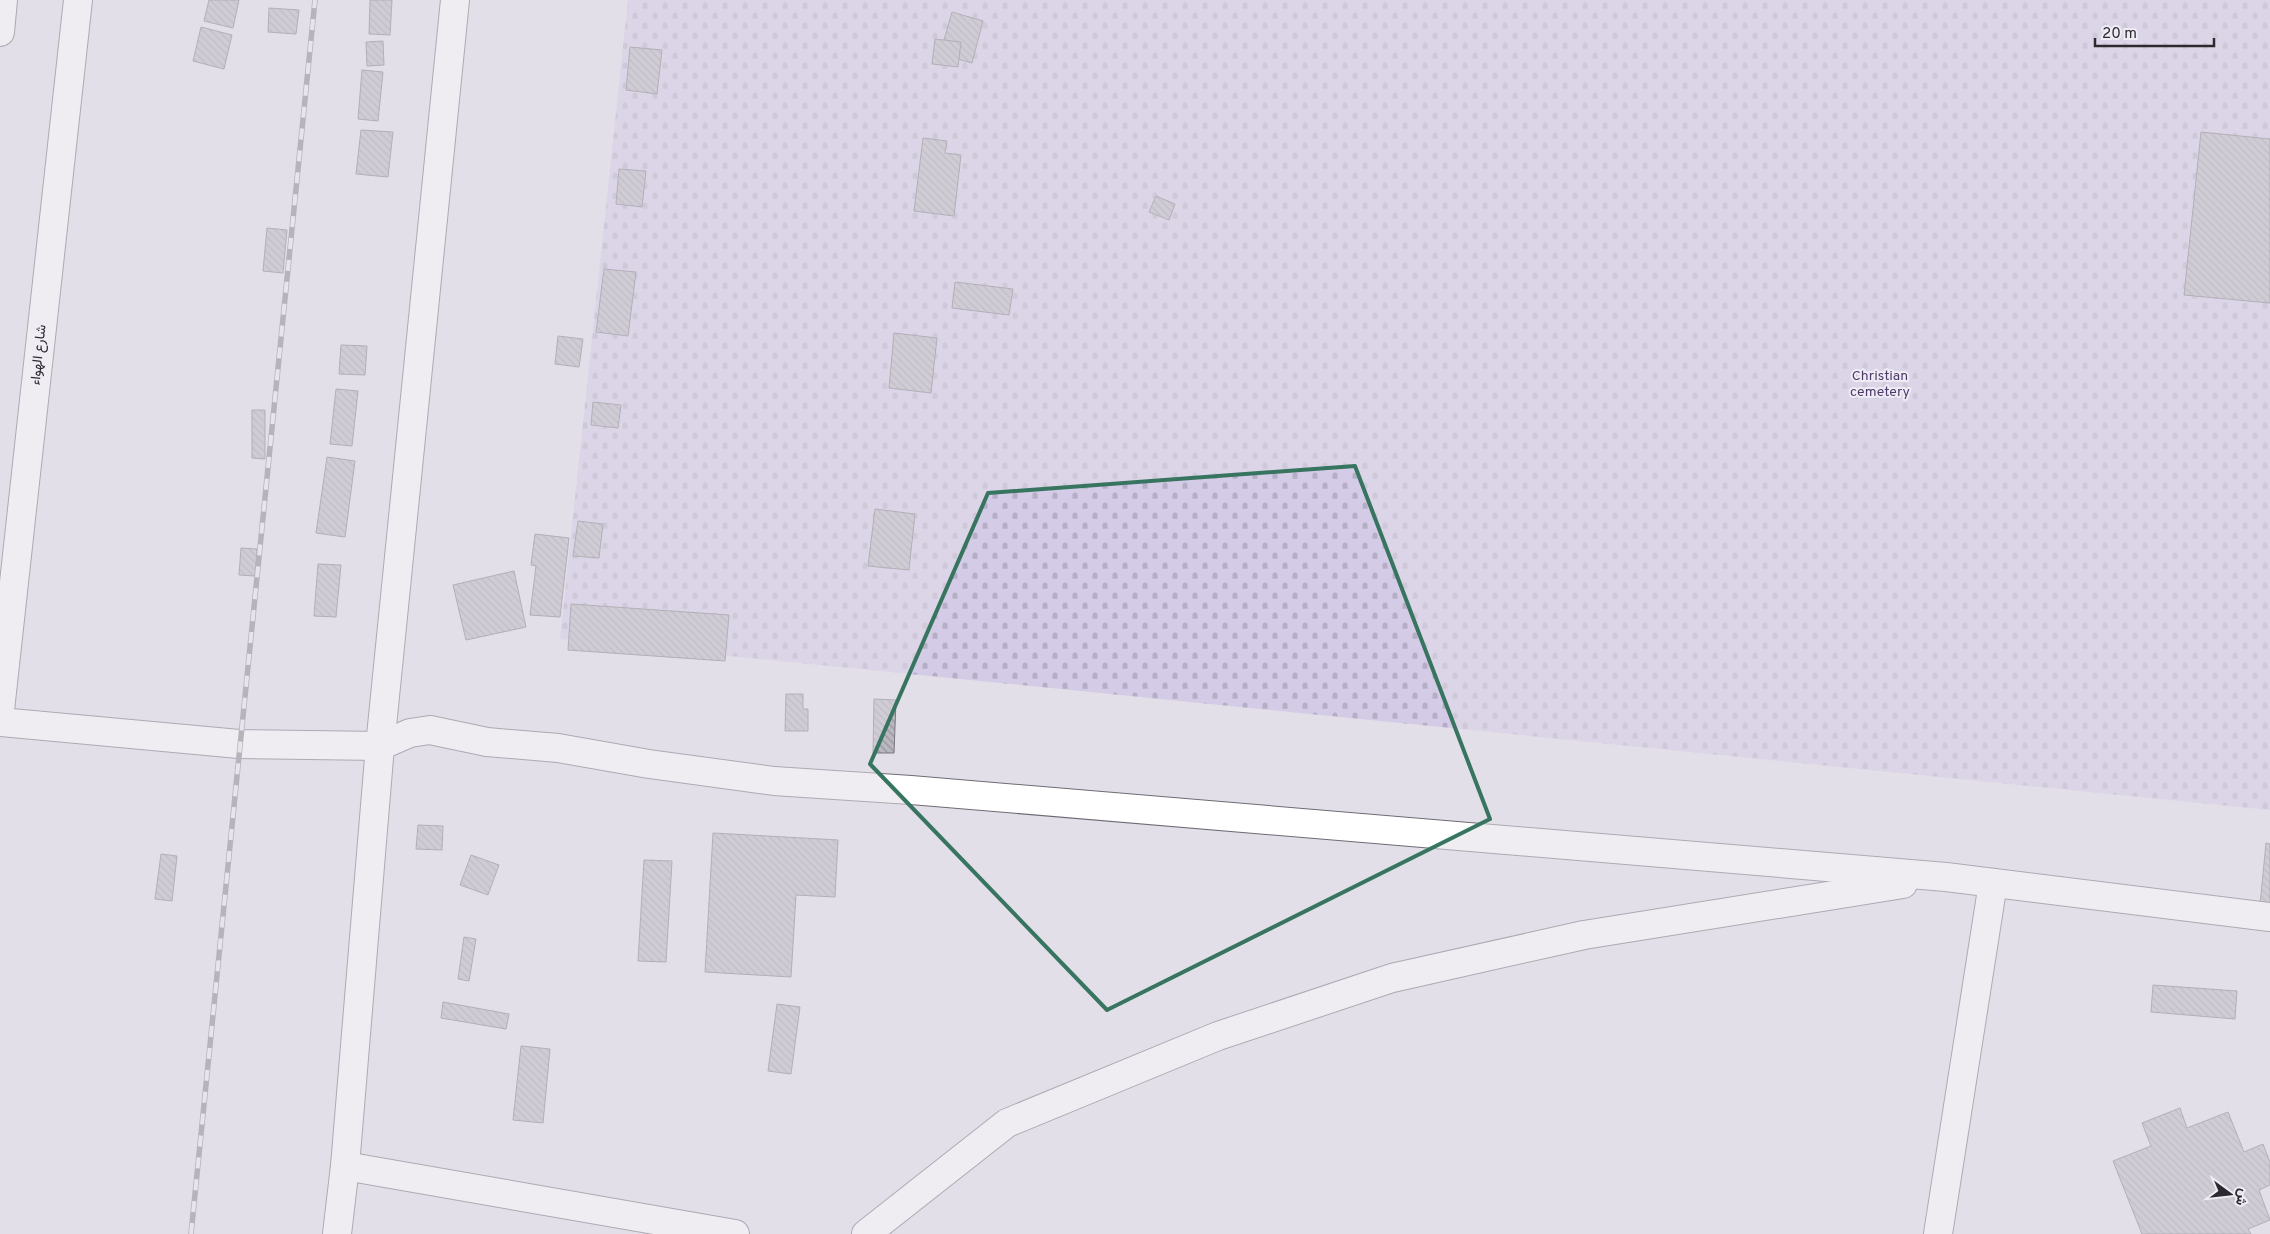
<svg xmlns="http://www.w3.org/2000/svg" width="2270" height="1234" font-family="Overpass,Vazirmatn,sans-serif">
	<defs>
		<pattern id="cemetery-stones" width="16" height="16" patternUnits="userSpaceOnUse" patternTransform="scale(1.25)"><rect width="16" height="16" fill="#d4cbe6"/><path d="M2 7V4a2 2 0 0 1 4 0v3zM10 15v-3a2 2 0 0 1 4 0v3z" fill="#b6aec6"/></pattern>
		<pattern id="building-back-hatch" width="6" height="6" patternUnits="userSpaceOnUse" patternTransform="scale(1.25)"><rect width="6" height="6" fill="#bab7c0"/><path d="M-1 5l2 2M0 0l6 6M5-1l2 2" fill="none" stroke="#97959c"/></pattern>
	</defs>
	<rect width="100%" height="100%" fill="#e2dfe8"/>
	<path fill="url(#cemetery-stones)" d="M628 0H2270V810L560 639Z"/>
	<g fill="url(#building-back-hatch)" stroke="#79767f">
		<path d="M209 0H239L233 28 204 21Z"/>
		<path d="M370 0H392L390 35 369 34Z"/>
		<path d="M269 8 299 10 296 34 268 32Z"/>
		<path d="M952 12 983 21 972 63 940 54Z"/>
		<path d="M201 27 232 35 224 69 193 61Z"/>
		<path d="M935 39 961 42 958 67 932 64Z"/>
		<path d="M383 41 384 65 367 66 366 42Z"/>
		<path d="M630 47 662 50 657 94 626 90Z"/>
		<path d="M362 70 383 72 378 121 358 119Z"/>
		<path d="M361 130 393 132 388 177 356 174Z"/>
		<path d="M2201 132 2270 139V303L2184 295Z"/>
		<path d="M923 138 947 141 945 153 961 155 954 216 914 211Z"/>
		<path d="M619 169 646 171 642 207 616 204Z"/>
		<path d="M1156 196 1175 204 1169 220 1149 212Z"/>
		<path d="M267 228 287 230 283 273 263 271Z"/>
		<path d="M604 269 636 272 628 336 596 332Z"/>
		<path d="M955 282 1013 289 1009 315 952 308Z"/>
		<path d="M894 333 937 338 931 393 889 388Z"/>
		<path d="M558 336 583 339 579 367 555 364Z"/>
		<path d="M341 345 367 346 365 375 339 374Z"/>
		<path d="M336 389 358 391 352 446 330 444Z"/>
		<path d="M593 402 621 405 618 428 591 425Z"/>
		<path d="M252 410H265V459L252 458Z"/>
		<path d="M327 457 355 461 345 537 316 533Z"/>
		<path d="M875 509 915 514 909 570 868 566Z"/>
		<path d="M578 521 603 524 599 558 573 556Z"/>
		<path d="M535 534 569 538 560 617 530 615 536 566 531 565Z"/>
		<path d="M241 548 257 549 255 576 239 575Z"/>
		<path d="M318 564 341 565 336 617 314 616Z"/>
		<path d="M514 571 526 627 466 640 453 585Z"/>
		<path d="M571 604 729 615 725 661 568 650Z"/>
		<path d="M786 694H803V709H808V731H785Z"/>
		<path d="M874 699 896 700 894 753H873Z"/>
		<path d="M418 825 443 826 442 850 416 849Z"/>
		<path d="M713 833 838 840 835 897 796 895 791 977 705 972Z"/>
		<path d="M2266 843 2270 844V905H2260Z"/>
		<path d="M161 854 177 856 172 901 155 899Z"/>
		<path d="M471 855 499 865 488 895 460 885Z"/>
		<path d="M644 860 672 861 666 962 638 961Z"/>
		<path d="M464 937 476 939 469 981 458 979Z"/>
		<path d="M2153 985 2237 991 2235 1019 2151 1012Z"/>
		<path d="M443 1002 509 1014 506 1029 441 1018Z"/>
		<path d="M777 1004 800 1007 791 1074 768 1071Z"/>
		<path d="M521 1046 550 1049 543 1123 513 1120Z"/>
		<path d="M2180 1108 2187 1128 2228 1112 2244 1152 2263 1144 2270 1162V1185L2259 1190 2270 1220 2248 1229 2251 1234H2142L2113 1161 2151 1146 2142 1123Z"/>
	</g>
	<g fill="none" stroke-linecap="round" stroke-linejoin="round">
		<g stroke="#6e6b74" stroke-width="30">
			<g id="minor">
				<path d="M0 722 239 744 380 746 410 733 430 730 487 742 558 748 649 764 774 781 911 790 1946 877 2270 917"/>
				<path d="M345 1166 735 1234"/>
				<path d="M337 1234 345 1166 380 746 455 0"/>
				<path d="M866 1234 1007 1123 1218 1036 1392 978 1584 935 1903 884"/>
				<path d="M1938 1234 1993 883"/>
			</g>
		</g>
		<g stroke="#6e6b74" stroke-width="30">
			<g id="highway">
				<path d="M0 32 3 0"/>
				<path d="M0 710 78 0"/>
			</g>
		</g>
		<use href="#minor" stroke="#fff" stroke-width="28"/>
		<use href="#highway" stroke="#fff" stroke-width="28"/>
		<g stroke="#817f85" stroke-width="5.5">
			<path id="rail" d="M191 1234 315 0"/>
		</g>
		<use href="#rail" stroke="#efecf6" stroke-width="4" stroke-dasharray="11" stroke-linecap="butt"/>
	</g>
	<path d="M0 0H2270V1234H0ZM1355 466 1490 819 1107 1010 870 764 988 493Z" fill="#e2dfe8" fill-opacity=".55" fill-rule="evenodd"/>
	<path fill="none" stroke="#387561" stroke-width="4" stroke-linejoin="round" d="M1355 466 1490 819 1107 1010 870 764 988 493Z"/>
	<g text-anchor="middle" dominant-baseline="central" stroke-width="4" stroke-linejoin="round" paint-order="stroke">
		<g font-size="14" fill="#2c2a2e" stroke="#efecf6">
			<text transform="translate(39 355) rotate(-84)">شارع الهواء</text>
		</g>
		<g font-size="14" fill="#4d3a69" stroke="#efecf6">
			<text x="1880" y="376">Christian<tspan x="1880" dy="16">cemetery</tspan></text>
		</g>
	</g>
	<g transform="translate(2230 1194) rotate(105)" stroke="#efecf6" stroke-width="4" paint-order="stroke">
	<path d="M0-4L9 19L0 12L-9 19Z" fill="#2c2a2e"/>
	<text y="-8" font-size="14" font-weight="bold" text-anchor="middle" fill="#2c2a2e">ش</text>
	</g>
	<path d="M2095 38v8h119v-8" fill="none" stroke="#2c2a2e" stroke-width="2.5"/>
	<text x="2102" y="38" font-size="15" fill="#2c2a2e" stroke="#efecf6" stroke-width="4" paint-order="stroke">20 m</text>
</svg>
